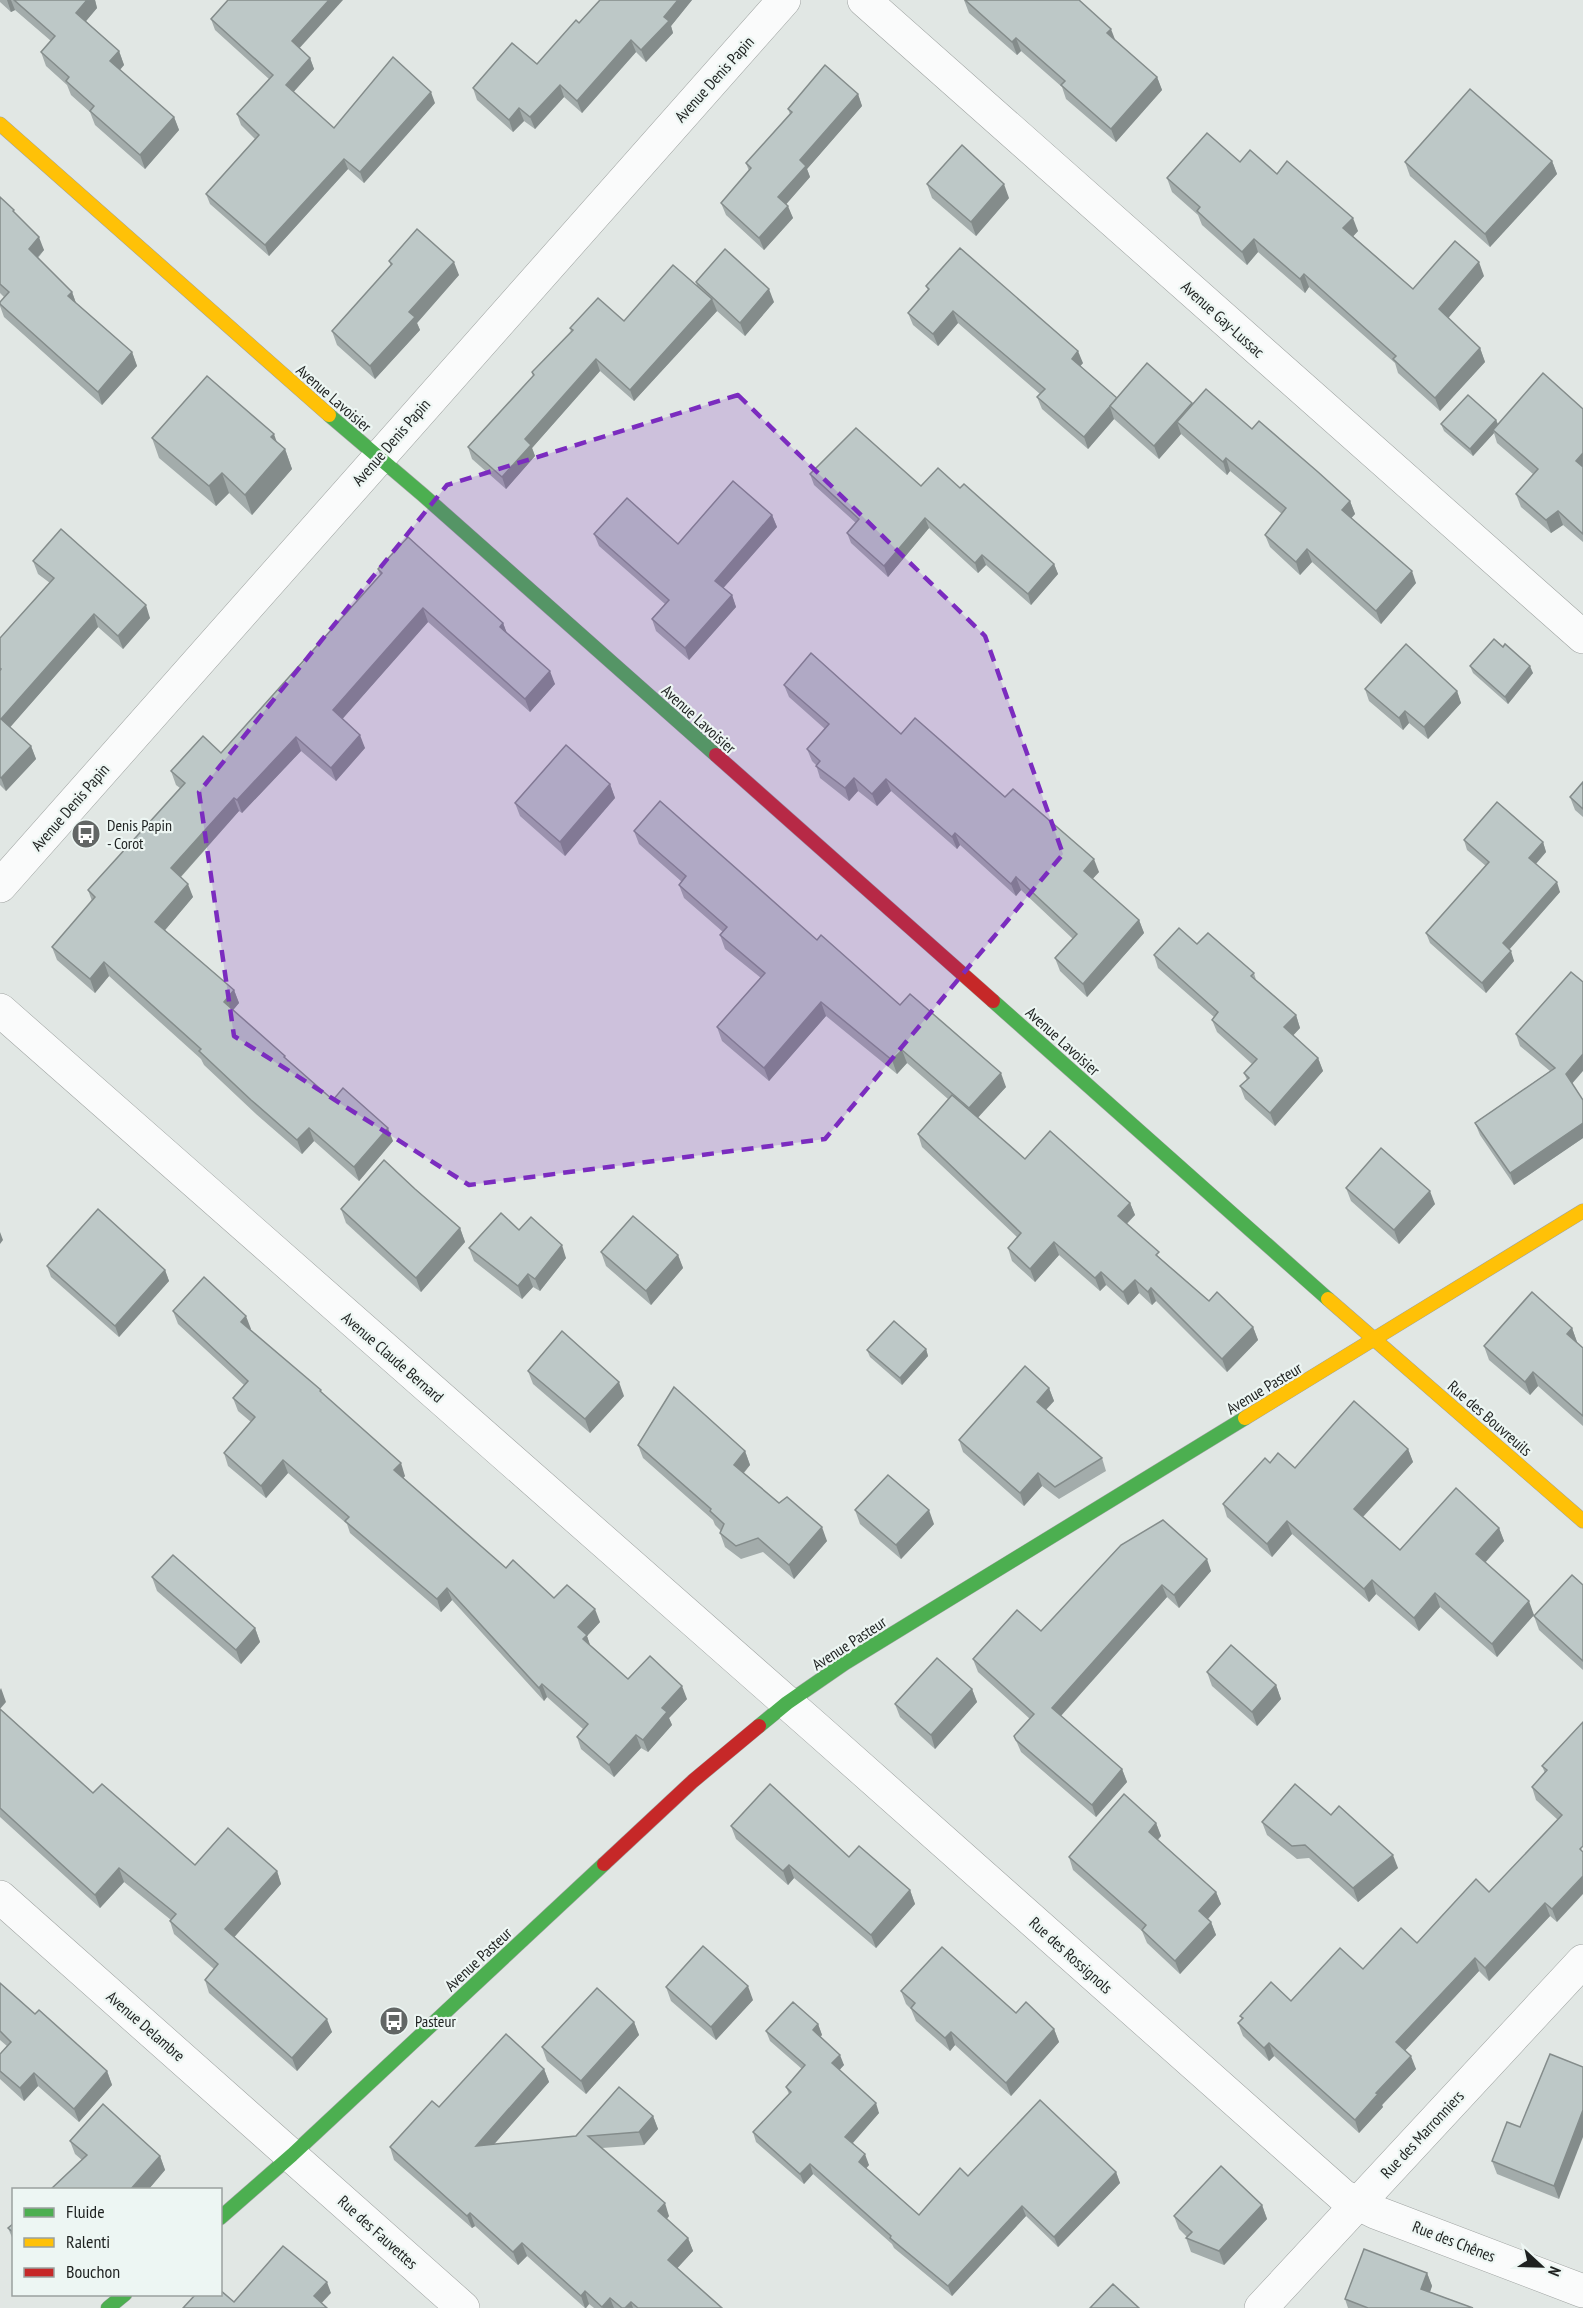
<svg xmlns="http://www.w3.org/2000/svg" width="1583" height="2308" font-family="'PT Sans Narrow',sans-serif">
	<rect width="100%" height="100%" fill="#e1e7e4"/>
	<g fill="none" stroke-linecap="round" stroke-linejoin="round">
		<g stroke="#9ea2a0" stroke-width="34">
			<g id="street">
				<path d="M864 0 1583 637"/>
				<path d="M0 886 784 0"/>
				<path d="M0 1010 818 1730 1343 2196 1375 2212 1583 2291"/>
				<path d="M0 1897 463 2308"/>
				<path d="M1261 2308 1583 1961"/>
			</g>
		</g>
		<g stroke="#9ea2a0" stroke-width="15">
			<g id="fast">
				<path d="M329 415 423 495 716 755"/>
				<path d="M993 1001 1328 1299"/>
				<path d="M759 1726 787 1703 845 1663 1245 1418"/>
				<path d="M220 2218 292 2155 604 1864"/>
				<path d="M108 2308 125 2294"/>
			</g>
		</g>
		<g stroke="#9ea2a0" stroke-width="15">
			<g id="slow">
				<path d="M0 124 329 415"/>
				<path d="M1328 1299 1583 1521"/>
				<path d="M1245 1418 1583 1211"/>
			</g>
		</g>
		<g stroke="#9ea2a0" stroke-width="15">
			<g id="jam">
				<path d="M716 755 993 1001"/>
				<path d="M604 1864 693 1781 759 1726"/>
			</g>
		</g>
		<use href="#street" stroke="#fafbfb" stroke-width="33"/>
		<use href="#fast" stroke="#4caf50" stroke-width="14"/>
		<use href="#slow" stroke="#ffc107" stroke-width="14"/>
		<use href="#jam" stroke="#c62828" stroke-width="14"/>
	</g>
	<g fill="#a3acab">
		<path d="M0 0H95L97 8 86 21 119 51 124 65 120 70 174 117 179 130 145 169 95 125 90 112 71 95 67 85 46 66 41 52 51 41 15 10 11 12 0 2Z"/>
		<path d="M600 0H692L671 26 673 33 646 62 636 52 582 113 564 97 535 129 524 121 513 132 477 100 473 88 537 64 579 23Z"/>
		<path d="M964 0 1115 40 1157 77 1162 90 1116 142 1066 99 1062 87 1021 51 1017 55 969 13Z"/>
		<path d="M211 19 300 48 310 58 314 69 293 92 334 128 435 103 364 183 348 169 269 256 210 204 206 194 255 139 241 125 237 114 269 79 215 30Z"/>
		<path d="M858 94 862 106 807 169 810 177 786 204 793 218 764 250 726 215 721 203 749 171 746 163 790 114 788 109Z"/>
		<path d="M1552 161 1557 174 1490 247 1410 176 1405 162Z"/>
		<path d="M1240 162 1277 174 1358 231 1353 236 1413 289 1484 276 1448 318 1480 348 1485 362 1440 411 1398 373 1395 363 1309 287 1305 293 1258 252 1247 265 1202 225 1198 215 1172 192 1167 178Z"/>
		<path d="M927 184 1009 198 976 236 932 198Z"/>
		<path d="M0 197 16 214 44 250 38 258 72 292 76 303 132 352 137 366 102 405 4 317 0 306V302L4 297 0 293Z"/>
		<path d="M389 261 459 275 417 323 420 330 375 379 337 345 332 331 391 266Z"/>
		<path d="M696 282 774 302 745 336 717 311 634 401 600 371 532 448 535 456 506 489 472 459 468 447 533 376 532 372 571 332 570 328 624 321 697 286Z"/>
		<path d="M926 286 1083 363 1080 366 1117 398 1192 403 1252 429 1350 501 1355 514 1351 518 1416 583 1381 624 1312 562 1300 575 1270 547 1265 535 1282 514 1230 471 1227 475 1181 434 1159 459 1114 419 1088 449 1042 409 1037 397 1040 394 958 323 938 346 913 325 908 313 928 290Z"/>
		<path d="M1583 409V542L1563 525 1551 533 1521 507 1516 494 1533 474 1497 443 1494 433 1473 456 1444 431 1441 424 1496 420 1498 424Z"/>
		<path d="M152 438 276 441 285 449 292 469 252 515 229 493 216 506 159 458Z"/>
		<path d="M810 474 921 486 960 488 1054 564 1058 574 1031 605 986 565 978 573 929 528 888 577 851 543 847 533 856 523 814 485Z"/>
		<path d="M772 515 777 527 723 588 732 595 736 607 689 660 656 631 652 619 665 604 599 546 594 534 678 544Z"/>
		<path d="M33 561 150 618 123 649 98 627 10 727 31 746 36 759 6 791 0 785V639L50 583 38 574Z"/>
		<path d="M378 569 503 623 507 634 555 684 530 712 428 622 342 719 365 748 336 781 301 751 242 813 239 811 181 877 193 897 165 930 234 990 239 1003 233 1010 286 1060 333 1100 393 1141 359 1181 314 1141 302 1154 256 1114 204 1065 201 1059 109 976 95 993 57 960 52 947 92 901 88 890 180 788 176 785 171 771 221 753 380 575Z"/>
		<path d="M1503 647 1533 673 1508 704 1473 673 1470 666Z"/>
		<path d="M784 685 901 734 1005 797 1099 872 1092 879 1139 920 1144 933 1087 997 1060 971 1055 958 1073 939 1021 890 1016 896 960 845 957 849 891 791 877 806 858 791 849 801 820 778 816 765 812 761 807 749 825 729 789 697Z"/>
		<path d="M1365 689 1457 691 1461 703 1428 739 1409 723 1403 730 1369 701Z"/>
		<path d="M1583 782V817L1575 810 1570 797Z"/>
		<path d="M610 784 615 798 565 856 520 816 515 803Z"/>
		<path d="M634 831 817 940 1006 1087 977 1118 1025 1159 1130 1203 1135 1215 1127 1224 1161 1259 1209 1301 1253 1327 1258 1340 1227 1372 1156 1301 1152 1305 1139 1293 1128 1305 1106 1285 1100 1291 1059 1255 1035 1282 1012 1261 1008 1248 1017 1237 922 1147 918 1134 948 1099 907 1063 897 1074 826 1016 769 1081 722 1041 717 1027 761 978 725 949 720 935 723 932 684 898 679 885 682 882 639 844Z"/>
		<path d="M1464 840 1543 842 1546 852 1536 864 1560 892 1509 950 1514 961 1486 993 1430 943 1426 933 1486 866 1467 850Z"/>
		<path d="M1197 944 1254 973 1256 980 1296 1015 1300 1028 1293 1035 1318 1058 1323 1071 1275 1126 1245 1099 1240 1086 1247 1080 1244 1073 1252 1064 1217 1032 1212 1020 1214 1017 1158 968 1154 955Z"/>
		<path d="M1571 972 1572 1084 1583 1100V1138L1514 1185 1480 1135 1475 1123 1550 1071 1520 1046 1516 1034Z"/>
		<path d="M1346 1188 1435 1204 1399 1244 1351 1201Z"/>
		<path d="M415 1189 460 1228 465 1242 421 1292 346 1223 341 1209Z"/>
		<path d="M519 1230 566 1258 540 1291 533 1287 522 1299 474 1261 469 1248Z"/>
		<path d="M601 1252 678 1255 683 1268 651 1305 606 1266Z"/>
		<path d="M47 1266 165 1270 169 1281 119 1337 51 1277Z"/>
		<path d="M173 1311 251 1329 250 1330 322 1393 405 1476 403 1478 506 1568 554 1598 600 1622 587 1636 590 1645 628 1679 687 1699 669 1718 672 1725 648 1752 641 1748 614 1777 581 1749 577 1737 583 1729 547 1697 544 1701 452 1600 441 1612 350 1533 347 1524 288 1473 266 1498 228 1466 224 1453 251 1422 238 1411 233 1398 244 1385 178 1324Z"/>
		<path d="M1572 1328 1577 1342H1576L1583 1348V1426L1538 1386 1530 1395 1489 1360 1484 1346Z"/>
		<path d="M926 1349 928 1356 902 1385 870 1357 867 1350Z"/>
		<path d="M528 1371 624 1396 590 1433 533 1384Z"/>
		<path d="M1049 1388 1054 1401 1046 1410 1102 1458 1106 1471 1059 1499 1042 1486 1024 1506 963 1452 959 1440Z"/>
		<path d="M638 1445 745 1451 750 1465 744 1473 779 1503 827 1541 794 1579 763 1552 741 1559 725 1547 720 1533 721 1531 715 1525 713 1520 643 1458Z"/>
		<path d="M1408 1449 1413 1462 1363 1517 1400 1550 1499 1528 1504 1541 1485 1563 1534 1615 1497 1657 1440 1607 1419 1631 1376 1594 1369 1602 1292 1534 1272 1557 1227 1517 1223 1504 1270 1463 1295 1468Z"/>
		<path d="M855 1510 934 1524 901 1559 860 1524Z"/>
		<path d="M1121 1545 1211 1571 1179 1608 1167 1597 1061 1716 1122 1769 1127 1782 1096 1817 1021 1752 1014 1736 1030 1719 978 1672 973 1659 1041 1631Z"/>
		<path d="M152 1577 255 1628 260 1642 241 1664 157 1591Z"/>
		<path d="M1583 1585V1670L1539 1630 1534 1616Z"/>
		<path d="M1207 1672 1276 1685 1281 1699 1257 1726 1212 1686Z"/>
		<path d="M972 1689 977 1702 935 1749 900 1717 895 1704Z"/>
		<path d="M0 1709 93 1793 195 1865 277 1871 281 1884 234 1937 332 2032 297 2071 209 1993 205 1980 214 1969 174 1934 170 1921 171 1920 124 1882 100 1908 0 1817Z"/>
		<path d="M1583 1722 1557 1922 1550 1916 1489 1981 1479 1971 1405 2050 1416 2069 1382 2105 1383 2107 1359 2133 1274 2056 1269 2061 1243 2036 1238 2023 1242 2019 1240 2016 1291 2001 1363 1969 1417 1943 1489 1892 1558 1820 1536 1800 1532 1787 1545 1773 1542 1766Z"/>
		<path d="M1331 1815 1398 1868 1358 1902 1309 1858 1297 1859 1267 1835 1262 1822Z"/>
		<path d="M1156 1823 1161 1836 1158 1840 1216 1892 1221 1904 1208 1919 1211 1922 1216 1935 1180 1974 1147 1943 1142 1931 1073 1870 1069 1857Z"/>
		<path d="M731 1826 910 1890 915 1904 876 1948 794 1878 788 1885 736 1839Z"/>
		<path d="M0 1983 35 2014 107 2071 112 2085 79 2122 38 2086 24 2101 0 2079V2054L7 2046 0 2040Z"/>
		<path d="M666 1987 753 2000 716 2040 671 2001Z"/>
		<path d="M901 1991 1016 2013 1054 2029 1059 2042 1011 2096 955 2045 950 2051 916 2021 911 2009 906 2004Z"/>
		<path d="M634 2022 639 2035 586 2094 547 2061 542 2047Z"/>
		<path d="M818 2024 822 2035 820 2037 844 2065 839 2070 879 2113 853 2143 869 2165 866 2168 919 2215 968 2176 1116 2172 1120 2183 1058 2247 1026 2216 952 2296 894 2248 892 2244 813 2174 804 2184 756 2142 753 2132 789 2094 786 2087 802 2069 770 2041 766 2031Z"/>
		<path d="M1583 2067 1559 2199 1497 2174 1492 2161 1520 2127Z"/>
		<path d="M544 2069 549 2082 494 2144 576 2136 653 2116 658 2129 644 2145 602 2148 669 2216 667 2219 688 2238 693 2251 677 2268 722 2308H594L589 2304 586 2308H585L527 2256 518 2265 475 2226 472 2228 394 2160 390 2147 439 2107Z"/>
		<path d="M70 2141 160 2156 165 2170 148 2190H50L82 2160 75 2154Z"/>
		<path d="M1262 2205 1267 2219 1224 2265 1191 2252 1186 2238 1187 2237 1179 2229 1174 2216Z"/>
		<path d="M14 2223V2242L8 2228Z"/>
		<path d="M1427 2273 1432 2286 1430 2292 1473 2308H1348L1345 2299Z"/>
	</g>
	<g fill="#848c8b">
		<path d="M7 0H11L15 10 11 12Z"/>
		<path d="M87 0H95L97 8 81 27 76 13Z"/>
		<path d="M329 0H343L296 52 292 41Z"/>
		<path d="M678 0H692L671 26 673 33 646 62 641 50 664 17Z"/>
		<path d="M1111 29 1116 42 1107 33Z"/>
		<path d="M1016 38 1021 51 1017 55 1012 42Z"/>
		<path d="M631 40 636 52 582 113 577 101Z"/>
		<path d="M119 51 124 65 115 75 110 61Z"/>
		<path d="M310 58 314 69 290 96 286 85Z"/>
		<path d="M1157 77 1162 90 1116 142 1111 129Z"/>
		<path d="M560 85 564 97 535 129 530 117Z"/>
		<path d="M431 92 435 103 364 183 360 172Z"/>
		<path d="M858 94 862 106 807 169 810 177 782 209 778 197 800 160Z"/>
		<path d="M519 108 524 121 513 132 509 120Z"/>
		<path d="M174 117 179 130 145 169 140 155Z"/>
		<path d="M344 159 348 169 269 256 265 245Z"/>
		<path d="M1552 161 1557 174 1490 247 1485 234Z"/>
		<path d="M1004 184 1009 198 976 236 971 222Z"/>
		<path d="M788 206 793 218 764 250 759 238Z"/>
		<path d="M1353 218 1358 231 1348 242 1343 228Z"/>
		<path d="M39 237 44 250 33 262 29 249Z"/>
		<path d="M1254 239 1258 252 1247 265 1242 252Z"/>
		<path d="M454 262 459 275 417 323 420 330 375 379 370 366 409 312Z"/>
		<path d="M1479 262 1484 276 1444 323 1439 309Z"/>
		<path d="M1304 274 1309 287 1305 293 1300 279Z"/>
		<path d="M769 289 774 302 745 336 740 323Z"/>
		<path d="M72 292 77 306 68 296Z"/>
		<path d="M712 299 717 311 634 401 630 390Z"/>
		<path d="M953 311 958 323 938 346 933 334Z"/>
		<path d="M1480 348 1485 362 1440 411 1435 398Z"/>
		<path d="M1078 351 1083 363 1076 371 1072 359Z"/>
		<path d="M132 352 137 366 102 405 98 392Z"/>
		<path d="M596 359 600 371 532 448 535 456 506 489 502 477 525 439Z"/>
		<path d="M1192 403 1177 422 1181 434 1159 459 1154 446Z"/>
		<path d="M1110 407 1114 419 1088 449 1084 437Z"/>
		<path d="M1496 420 1499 427 1493 430 1494 433 1473 456 1470 449Z"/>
		<path d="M274 434 281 454 285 449 292 469 252 515 245 495 271 437Z"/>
		<path d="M1583 453V472L1576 461Z"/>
		<path d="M1226 458 1230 471 1227 475 1223 462Z"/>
		<path d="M222 473 229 493 216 506 209 486Z"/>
		<path d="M1350 501 1355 514 1347 523 1342 510Z"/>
		<path d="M1558 511 1563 525 1551 533 1546 520Z"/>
		<path d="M772 515 777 527 719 593 715 581Z"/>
		<path d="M925 518 929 528 888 577 884 566Z"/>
		<path d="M1307 549 1312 562 1300 575 1296 562Z"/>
		<path d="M982 555 986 565 978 573 975 563Z"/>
		<path d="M1054 564 1058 574 1031 605 1028 594Z"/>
		<path d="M1412 571 1416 583 1381 624 1376 611Z"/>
		<path d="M732 595 736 607 689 660 685 648Z"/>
		<path d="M146 605 150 618 123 649 118 636Z"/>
		<path d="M423 608 428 622 338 724 333 710Z"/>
		<path d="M94 614 98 627 6 732 1 719Z"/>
		<path d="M503 623 508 636 500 627Z"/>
		<path d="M1530 666 1533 673 1508 704 1505 697Z"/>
		<path d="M550 671 555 684 530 712 525 699Z"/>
		<path d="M1457 691 1461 703 1428 739 1424 727Z"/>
		<path d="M1405 711 1409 723 1403 730 1399 718Z"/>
		<path d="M360 735 365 748 336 781 331 768Z"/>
		<path d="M296 737 301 751 242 813 237 800Z"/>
		<path d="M31 746 36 759 6 791 1 778Z"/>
		<path d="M854 778 858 791 849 801 845 788Z"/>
		<path d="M886 779 891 791 877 806 872 794Z"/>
		<path d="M610 784 615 798 565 856 560 842Z"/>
		<path d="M234 798 239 811 176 882 171 868Z"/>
		<path d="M955 833 960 845 957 849 952 837Z"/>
		<path d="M1543 842 1546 852 1532 868 1529 858Z"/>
		<path d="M1094 859 1099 872 1088 884 1084 871Z"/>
		<path d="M1016 877 1021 890 1016 896 1011 884Z"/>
		<path d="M1557 882 1560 892 1506 953 1503 943Z"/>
		<path d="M188 884 193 897 160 936 155 922Z"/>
		<path d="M1139 920 1144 933 1087 997 1083 984Z"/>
		<path d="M1511 951 1514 961 1486 993 1482 983Z"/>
		<path d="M104 962 109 976 95 993 90 979Z"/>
		<path d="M234 990 239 1003 229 1015 224 1002Z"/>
		<path d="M821 1002 826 1016 769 1081 764 1068Z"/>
		<path d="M1296 1015 1300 1028 1289 1040 1284 1027Z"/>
		<path d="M902 1050 907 1063 897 1074 892 1060Z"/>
		<path d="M1583 1054V1071L1570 1086 1566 1074Z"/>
		<path d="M1318 1058 1323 1071 1275 1126 1270 1113Z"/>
		<path d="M1001 1073 1006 1087 974 1122 969 1108Z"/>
		<path d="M1583 1123V1138L1514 1185 1510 1173Z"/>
		<path d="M309 1128 314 1141 302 1154 297 1140Z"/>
		<path d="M388 1128 393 1141 359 1181 354 1167Z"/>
		<path d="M1430 1191 1435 1204 1399 1244 1394 1230Z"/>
		<path d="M1130 1203 1135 1215 1122 1228 1118 1216Z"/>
		<path d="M460 1228 465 1242 421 1292 416 1278Z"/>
		<path d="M0 1232 3 1240 0 1244Z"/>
		<path d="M1054 1242 1059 1255 1035 1282 1030 1269Z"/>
		<path d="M562 1245 566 1258 540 1291 535 1279Z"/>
		<path d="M678 1255 683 1268 651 1305 646 1291Z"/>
		<path d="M165 1270 169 1281 119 1337 115 1326Z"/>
		<path d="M1101 1272 1106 1285 1100 1291 1095 1278Z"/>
		<path d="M528 1274 533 1287 522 1299 518 1286Z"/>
		<path d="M1135 1280 1139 1293 1128 1305 1123 1292Z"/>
		<path d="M1151 1288 1156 1301 1152 1305 1148 1292Z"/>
		<path d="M246 1316 251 1329 246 1335 241 1322Z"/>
		<path d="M1253 1327 1258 1340 1227 1372 1222 1359Z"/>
		<path d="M1572 1328 1577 1342 1572 1348 1567 1334Z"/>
		<path d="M926 1349 928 1356 902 1385 900 1378Z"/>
		<path d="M1533 1372 1538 1386 1530 1395 1525 1382Z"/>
		<path d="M619 1382 624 1396 590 1433 585 1419Z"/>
		<path d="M1049 1388 1054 1401 1041 1415 1037 1402Z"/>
		<path d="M1408 1449 1413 1462 1358 1522 1354 1509Z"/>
		<path d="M745 1451 750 1465 739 1478 734 1465Z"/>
		<path d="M283 1460 288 1473 266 1498 261 1486Z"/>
		<path d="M401 1463 405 1476 399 1483 394 1470Z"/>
		<path d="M1038 1473 1042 1486 1024 1506 1020 1493Z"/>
		<path d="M929 1510 934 1524 901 1559 896 1545Z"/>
		<path d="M1287 1521 1292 1534 1272 1557 1267 1544Z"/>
		<path d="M822 1527 827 1541 794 1579 789 1565Z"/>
		<path d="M1499 1528 1504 1541 1480 1568 1476 1554Z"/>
		<path d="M1207 1559 1211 1571 1179 1608 1174 1595Z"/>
		<path d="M1372 1580 1376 1594 1369 1602 1364 1589Z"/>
		<path d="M1162 1585 1167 1597 1057 1720 1052 1708Z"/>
		<path d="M447 1588 452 1600 441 1612 437 1599Z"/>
		<path d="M1435 1593 1440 1607 1419 1631 1414 1618Z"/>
		<path d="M1529 1601 1534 1615 1497 1657 1492 1644Z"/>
		<path d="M595 1609 600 1622 587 1636 591 1648 588 1652 578 1627Z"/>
		<path d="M255 1628 260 1642 241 1664 236 1650Z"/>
		<path d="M542 1684 547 1697 544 1701 539 1688Z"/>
		<path d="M1276 1685 1281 1699 1257 1726 1252 1712Z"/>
		<path d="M682 1686 687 1699 669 1718 672 1725 648 1752 643 1740 662 1708Z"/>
		<path d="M1 1688 6 1702 0 1709V1690Z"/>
		<path d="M972 1689 977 1702 935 1749 931 1735Z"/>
		<path d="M636 1735 641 1748 614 1777 609 1765Z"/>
		<path d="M1122 1769 1127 1782 1096 1817 1092 1805Z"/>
		<path d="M1156 1823 1161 1836 1153 1844 1149 1832Z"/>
		<path d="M1393 1855 1398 1868 1358 1902 1353 1888Z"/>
		<path d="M789 1865 794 1878 788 1885 783 1871Z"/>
		<path d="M119 1868 124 1882 100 1908 95 1895Z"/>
		<path d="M277 1871 281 1884 230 1942 225 1929Z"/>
		<path d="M1583 1876V1894L1557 1922 1552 1909Z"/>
		<path d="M910 1890 915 1904 876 1948 871 1935Z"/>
		<path d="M1216 1892 1221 1904 1204 1923 1199 1911Z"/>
		<path d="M1545 1903 1550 1916 1489 1981 1485 1968Z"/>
		<path d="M1211 1922 1216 1935 1180 1974 1175 1961Z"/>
		<path d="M1475 1958 1479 1971 1401 2055 1396 2042Z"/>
		<path d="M748 1986 753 2000 716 2040 711 2027Z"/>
		<path d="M327 2019 332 2032 297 2071 292 2058Z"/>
		<path d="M634 2022 639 2035 586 2094 581 2081Z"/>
		<path d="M818 2024 822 2035 817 2040 813 2030Z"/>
		<path d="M1054 2029 1059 2042 1011 2096 1006 2083Z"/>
		<path d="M951 2032 955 2045 950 2051 945 2038Z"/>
		<path d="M1269 2043 1274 2056 1269 2061 1264 2048Z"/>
		<path d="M840 2055 844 2065 836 2074 832 2063Z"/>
		<path d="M1411 2056 1416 2069 1382 2105 1383 2107 1359 2133 1355 2120 1376 2093Z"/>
		<path d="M544 2069 549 2082 481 2159 476 2146Z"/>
		<path d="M107 2071 112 2085 79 2122 74 2109Z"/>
		<path d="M34 2073 38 2086 24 2101 20 2088Z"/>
		<path d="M876 2103 879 2113 849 2147 845 2137Z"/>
		<path d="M1583 2110V2137L1559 2199 1554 2186Z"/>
		<path d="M653 2116 658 2129 644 2145 639 2132Z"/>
		<path d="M865 2154 869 2165 863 2172 859 2162Z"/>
		<path d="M160 2156 165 2170 148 2190H130Z"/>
		<path d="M810 2164 813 2174 804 2184 800 2174Z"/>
		<path d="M1116 2172 1120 2183 1058 2247 1054 2237Z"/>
		<path d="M665 2203 669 2216 662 2224 658 2211Z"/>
		<path d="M1262 2205 1267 2219 1224 2265 1219 2251Z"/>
		<path d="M1022 2206 1026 2216 952 2296 948 2286Z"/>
		<path d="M470 2213 475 2226 472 2228 467 2216Z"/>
		<path d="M688 2238 693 2251 673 2273 668 2260Z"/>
		<path d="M522 2243 527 2256 518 2265 513 2252Z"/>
		<path d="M1427 2273 1432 2286 1426 2303 1421 2289Z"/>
		<path d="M327 2282 331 2293 318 2307 314 2296Z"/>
		<path d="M585 2291 589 2304 586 2308H585L581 2296Z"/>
		<path d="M610 2298 614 2308H603L602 2307Z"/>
		<path d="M631 2302 633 2308H625Z"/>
	</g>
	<g fill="#bdc8c7" stroke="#848c8b" stroke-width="1.5">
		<path d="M14 0H87L76 13 119 51 110 61 174 117 140 155 90 111 94 106 66 81 69 77 41 52 55 36Z"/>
		<path d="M228 0H329L292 41 310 58 286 85 334 128 393 57 431 92 360 172 344 159 265 245 206 194 259 135 237 114 273 75 211 19Z"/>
		<path d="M600 0H678L664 17 669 21 641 50 631 40 577 101 560 85 530 117 519 108 509 120 473 88 512 43 537 64 576 20 579 23Z"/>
		<path d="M965 0H1079L1111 29 1107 33 1157 77 1111 129 1061 85 1065 81 1016 38 1012 42Z"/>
		<path d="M825 65 858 94 800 160 806 166 778 197 788 206 759 238 721 203 751 168 746 163 792 112 788 109Z"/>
		<path d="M1470 89 1552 161 1485 234 1405 162Z"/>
		<path d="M1207 133 1240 162 1250 150 1277 174 1287 161 1353 218 1343 228 1413 289 1455 241 1479 262 1439 309 1480 348 1435 398 1393 359 1396 356 1304 274 1300 279 1254 239 1242 252 1197 211 1200 207 1167 178Z"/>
		<path d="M962 145 1004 184 971 222 927 184Z"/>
		<path d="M0 197 14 210 13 211 39 237 29 249 72 292 68 296 132 352 98 392 0 304V302L9 292 0 284Z"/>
		<path d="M417 229 454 262 409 312 415 317 370 366 332 331 392 264 389 261Z"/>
		<path d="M960 248 1078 351 1072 359 1117 398 1084 437 1037 397 1045 389 953 311 933 334 908 313 929 289 926 286Z"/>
		<path d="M725 249 769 289 740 323 696 282Z"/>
		<path d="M673 265 712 299 630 390 596 359 525 439 531 445 502 477 468 447 534 375 532 372 573 330 570 328 598 298 624 321Z"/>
		<path d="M1147 363 1192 403 1154 446 1110 406Z"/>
		<path d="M1543 373 1583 409V453L1576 461 1583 467V534L1558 511 1546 520 1516 494 1538 469 1493 430Z"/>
		<path d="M207 376 274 434 271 437 285 449 245 495 222 473 209 486 152 438Z"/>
		<path d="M1206 389 1252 429 1259 421 1318 472 1350 501 1342 510 1412 571 1376 611 1307 549 1296 562 1265 535 1286 508 1226 458 1223 462 1177 422Z"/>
		<path d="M1468 395 1496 420 1470 449 1441 424Z"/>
		<path d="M856 428 921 486 938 468 960 488 964 484 1054 564 1028 594 982 555 975 563 925 518 884 566 847 533 859 519 810 474Z"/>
		<path d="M733 481 772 515 715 581 732 595 685 648 652 619 669 600 594 534 627 498 678 544Z"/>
		<path d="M61 529 146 605 118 636 94 614 1 719 31 746 1 778 0 777V671L1 669 0 668V638L54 578 33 561Z"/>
		<path d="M408 537 503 623 500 627 550 671 525 699 423 608 333 710 360 735 331 768 296 737 237 800 234 798 171 868 188 884 155 922 234 990 224 1002 285 1056 284 1057 333 1100 343 1088 388 1128 354 1167 309 1128 297 1140 251 1100 199 1051 201 1049 104 962 90 979 52 947 95 897 88 890 185 783 171 771 203 736 221 753 382 573 378 569Z"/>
		<path d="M1494 639 1503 647 1505 644 1530 666 1505 697 1470 666Z"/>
		<path d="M1406 644 1457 691 1424 727 1405 711 1399 718 1365 689Z"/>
		<path d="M811 653 901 734 915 718 1005 797 1013 789 1094 859 1084 871 1139 920 1083 984 1055 958 1077 934 1016 877 1011 884 955 833 952 837 886 779 872 794 854 778 845 788 816 766 820 761 807 749 829 724 784 685Z"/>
		<path d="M566 745 610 784 560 842 515 803Z"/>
		<path d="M1583 782V809L1570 797Z"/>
		<path d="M660 801 817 940 821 935 900 1005 910 994 1001 1073 969 1108 902 1050 892 1060 821 1002 764 1068 717 1027 765 973 720 935 727 927 679 885 686 876 634 831Z"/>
		<path d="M1497 802 1543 842 1529 858 1557 882 1503 943 1511 951 1482 983 1426 933 1489 862 1464 840Z"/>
		<path d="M1179 928 1197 944 1208 933 1254 973 1251 976 1296 1015 1284 1027 1318 1058 1270 1113 1240 1086 1249 1078 1244 1073 1257 1059 1212 1020 1218 1012 1154 955Z"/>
		<path d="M1571 972 1583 982V1054L1566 1074 1583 1100V1123L1510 1173 1475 1123 1555 1068 1516 1034Z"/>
		<path d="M952 1095 1025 1159 1050 1131 1130 1203 1118 1216 1159 1252 1156 1255 1209 1301 1217 1292 1253 1327 1222 1359 1151 1288 1148 1292 1135 1280 1123 1292 1101 1272 1095 1278 1054 1242 1030 1269 1008 1248 1021 1233 918 1134Z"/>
		<path d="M1381 1148 1430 1191 1394 1230 1346 1188Z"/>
		<path d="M384 1160 415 1189 460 1228 416 1278 341 1209Z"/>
		<path d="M98 1209 165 1270 115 1326 47 1266Z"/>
		<path d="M501 1213 519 1230 531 1217 562 1245 535 1279 528 1274 518 1286 469 1248Z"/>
		<path d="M633 1216 678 1255 646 1291 601 1252Z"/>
		<path d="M204 1277 246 1316 241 1322 321 1390 320 1391 401 1463 394 1470 506 1568 513 1560 554 1598 567 1585 595 1609 578 1627 587 1635 583 1639 628 1679 650 1656 682 1686 662 1708 667 1712 643 1740 636 1735 609 1765 577 1737 588 1724 542 1684 539 1688 447 1588 437 1599 345 1521 349 1517 283 1460 261 1486 224 1453 255 1417 233 1398 248 1381 173 1311Z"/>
		<path d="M1532 1292 1572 1328 1567 1334 1583 1348V1416L1533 1372 1525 1382 1484 1346Z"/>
		<path d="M894 1321 926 1349 900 1378 867 1350Z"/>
		<path d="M562 1331 619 1382 585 1419 528 1371Z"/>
		<path d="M1025 1366 1049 1388 1037 1402 1102 1458 1055 1487 1038 1473 1020 1493 959 1440Z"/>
		<path d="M674 1387 745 1451 734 1465 779 1503 787 1497 822 1527 789 1565 758 1538 736 1546 720 1533 724 1524 710 1511 711 1509 638 1445Z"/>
		<path d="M1354 1401 1408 1449 1354 1509 1400 1550 1456 1488 1499 1528 1476 1554 1529 1601 1492 1644 1435 1593 1414 1618 1372 1580 1364 1589 1287 1521 1267 1544 1223 1504 1265 1458 1270 1463 1278 1453 1295 1468Z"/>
		<path d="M888 1475 929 1510 896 1545 855 1510Z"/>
		<path d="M1163 1520 1207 1559 1174 1595 1162 1585 1052 1708 1122 1769 1092 1805 1016 1740 1014 1736 1034 1714 973 1659 1017 1610 1041 1631 1121 1545Z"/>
		<path d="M173 1555 255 1628 236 1650 152 1577Z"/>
		<path d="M1572 1575 1583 1585V1661L1534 1616Z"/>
		<path d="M1231 1645 1276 1685 1252 1712 1207 1672Z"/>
		<path d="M937 1658 972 1689 931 1735 895 1704Z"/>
		<path d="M0 1709 93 1793 102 1784 195 1865 228 1828 277 1871 225 1929 327 2019 292 2058 205 1980 218 1964 170 1921 176 1914 119 1868 95 1895 0 1808Z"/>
		<path d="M1583 1722V1846L1580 1849 1583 1852V1876L1552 1909 1545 1903 1485 1968 1475 1958 1396 2042 1411 2056 1376 2093 1378 2094 1355 2120 1269 2043 1264 2048 1238 2023 1243 2018 1240 2016 1271 1982 1291 2001 1340 1948 1363 1969 1401 1928 1417 1943 1476 1879 1489 1892 1562 1815 1532 1787 1547 1770 1542 1766Z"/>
		<path d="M770 1784 849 1857 859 1846 910 1890 871 1935 789 1865 783 1871 731 1826Z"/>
		<path d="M1295 1784 1331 1815 1339 1806 1393 1855 1353 1888 1305 1845 1292 1846 1262 1822Z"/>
		<path d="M1124 1794 1156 1823 1149 1832 1216 1892 1199 1911 1211 1922 1175 1961 1142 1930 1146 1925 1069 1857Z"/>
		<path d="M703 1946 748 1986 711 2027 666 1987Z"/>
		<path d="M942 1947 1016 2013 1026 2002 1054 2029 1006 2083 951 2032 945 2038 911 2008 915 2003 901 1991Z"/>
		<path d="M0 1983 35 2014 39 2010 107 2071 74 2109 34 2073 20 2088 0 2071V2054L11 2042 0 2031Z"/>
		<path d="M597 1988 634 2022 581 2081 542 2047Z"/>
		<path d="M793 2002 818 2024 813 2030 840 2055 832 2063 876 2103 845 2137 865 2154 859 2162 919 2215 960 2168 968 2176 1040 2100 1116 2172 1054 2237 1022 2206 948 2286 890 2238 891 2236 810 2164 800 2174 753 2132 791 2092 786 2087 805 2065 766 2031Z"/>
		<path d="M506 2034 544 2069 476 2146 576 2136 619 2087 653 2116 639 2132 588 2136 665 2203 658 2211 688 2238 668 2260 722 2308H638L631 2302 625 2308H622L610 2298 602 2307 585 2291 581 2296 522 2243 513 2252 470 2213 467 2216 390 2147 432 2101 439 2107Z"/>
		<path d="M1550 2054 1583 2067V2110L1554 2186 1492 2161 1507 2122 1520 2127Z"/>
		<path d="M103 2104 160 2156 130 2190H124L123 2189 122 2190H50L87 2155 70 2141Z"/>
		<path d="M1221 2166 1262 2205 1219 2251 1186 2238 1192 2232 1174 2216Z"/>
		<path d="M14 2223V2233L8 2228Z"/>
		<path d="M283 2246 327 2282 314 2296 327 2308H183L195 2295H220V2290L234 2302Z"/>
		<path d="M1364 2249 1427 2273 1421 2289 1473 2308H1368L1345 2299Z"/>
		<path d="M1113 2284 1139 2308H1090Z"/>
	</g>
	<path fill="#7b2cbf" fill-opacity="0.2" stroke="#7b2cbf" stroke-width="4.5" stroke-dasharray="12 8" stroke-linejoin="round" d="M738 395 985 636 1063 854 825 1139 469 1185 234 1036 199 792 447 485Z"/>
	<defs>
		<g id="bus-disc" transform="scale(1.5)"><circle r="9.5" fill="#626665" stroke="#edf6f3"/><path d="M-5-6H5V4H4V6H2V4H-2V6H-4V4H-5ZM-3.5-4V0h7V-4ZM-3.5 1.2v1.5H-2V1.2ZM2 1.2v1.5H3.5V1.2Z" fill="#fff"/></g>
	</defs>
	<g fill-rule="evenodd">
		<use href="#bus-disc" x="86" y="834"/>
		<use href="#bus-disc" x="394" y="2021"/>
	</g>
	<g text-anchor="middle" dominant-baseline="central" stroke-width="4.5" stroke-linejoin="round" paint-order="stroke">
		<g font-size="16" fill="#1e2120" stroke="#edf6f3">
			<text transform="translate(714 79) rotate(-48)">Avenue Denis Papin</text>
			<text transform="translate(1223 319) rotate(42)">Avenue Gay-Lussac</text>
			<text transform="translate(334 398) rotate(41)">Avenue Lavoisier</text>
			<text transform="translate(391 442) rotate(-49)">Avenue Denis Papin</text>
			<text transform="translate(699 719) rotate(42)">Avenue Lavoisier</text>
			<text transform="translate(70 807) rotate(-49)">Avenue Denis Papin</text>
			<text transform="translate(1063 1041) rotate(42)">Avenue Lavoisier</text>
			<text transform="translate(393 1357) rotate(41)">Avenue Claude Bernard</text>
			<text transform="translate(1264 1388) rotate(-31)">Avenue Pasteur</text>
			<text transform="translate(1490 1418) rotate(41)">Rue des Bouvreuils</text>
			<text transform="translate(849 1643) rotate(-33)">Avenue Pasteur</text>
			<text transform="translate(1071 1955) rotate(42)">Rue des Rossignols</text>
			<text transform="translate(478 1959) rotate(-43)">Avenue Pasteur</text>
			<text transform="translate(146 2026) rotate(41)">Avenue Delambre</text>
			<text transform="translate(1422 2134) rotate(-47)">Rue des Marronniers</text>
			<text transform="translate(378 2232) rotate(42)">Rue des Fauvettes</text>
			<text transform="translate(1454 2241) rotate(21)">Rue des Chênes</text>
		</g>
		<g font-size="16" fill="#1e2120" stroke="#edf6f3" text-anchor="start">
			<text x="107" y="825">Denis Papin<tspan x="107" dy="18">- Corot</tspan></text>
			<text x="415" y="2021">Pasteur</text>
		</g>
	</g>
	<rect x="12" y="2188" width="210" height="108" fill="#edf6f3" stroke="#9aa19f" stroke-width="1.5"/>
	<rect x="24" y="2208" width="30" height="9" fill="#4caf50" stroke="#9aa19f" stroke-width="1.5"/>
	<text x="66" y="2218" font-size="18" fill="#1e2120">Fluide</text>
	<rect x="24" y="2238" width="30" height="9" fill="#ffc107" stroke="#9aa19f" stroke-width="1.5"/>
	<text x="66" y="2248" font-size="18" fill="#1e2120">Ralenti</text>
	<rect x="24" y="2268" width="30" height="9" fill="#c62828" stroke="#9aa19f" stroke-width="1.5"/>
	<text x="66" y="2278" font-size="18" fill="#1e2120">Bouchon</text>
	<g transform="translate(1541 2266) rotate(112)" stroke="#edf6f3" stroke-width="4.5" paint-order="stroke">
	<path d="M0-4.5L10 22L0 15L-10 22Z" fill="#1e2120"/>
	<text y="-9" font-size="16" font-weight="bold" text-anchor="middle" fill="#1e2120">N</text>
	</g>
</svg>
